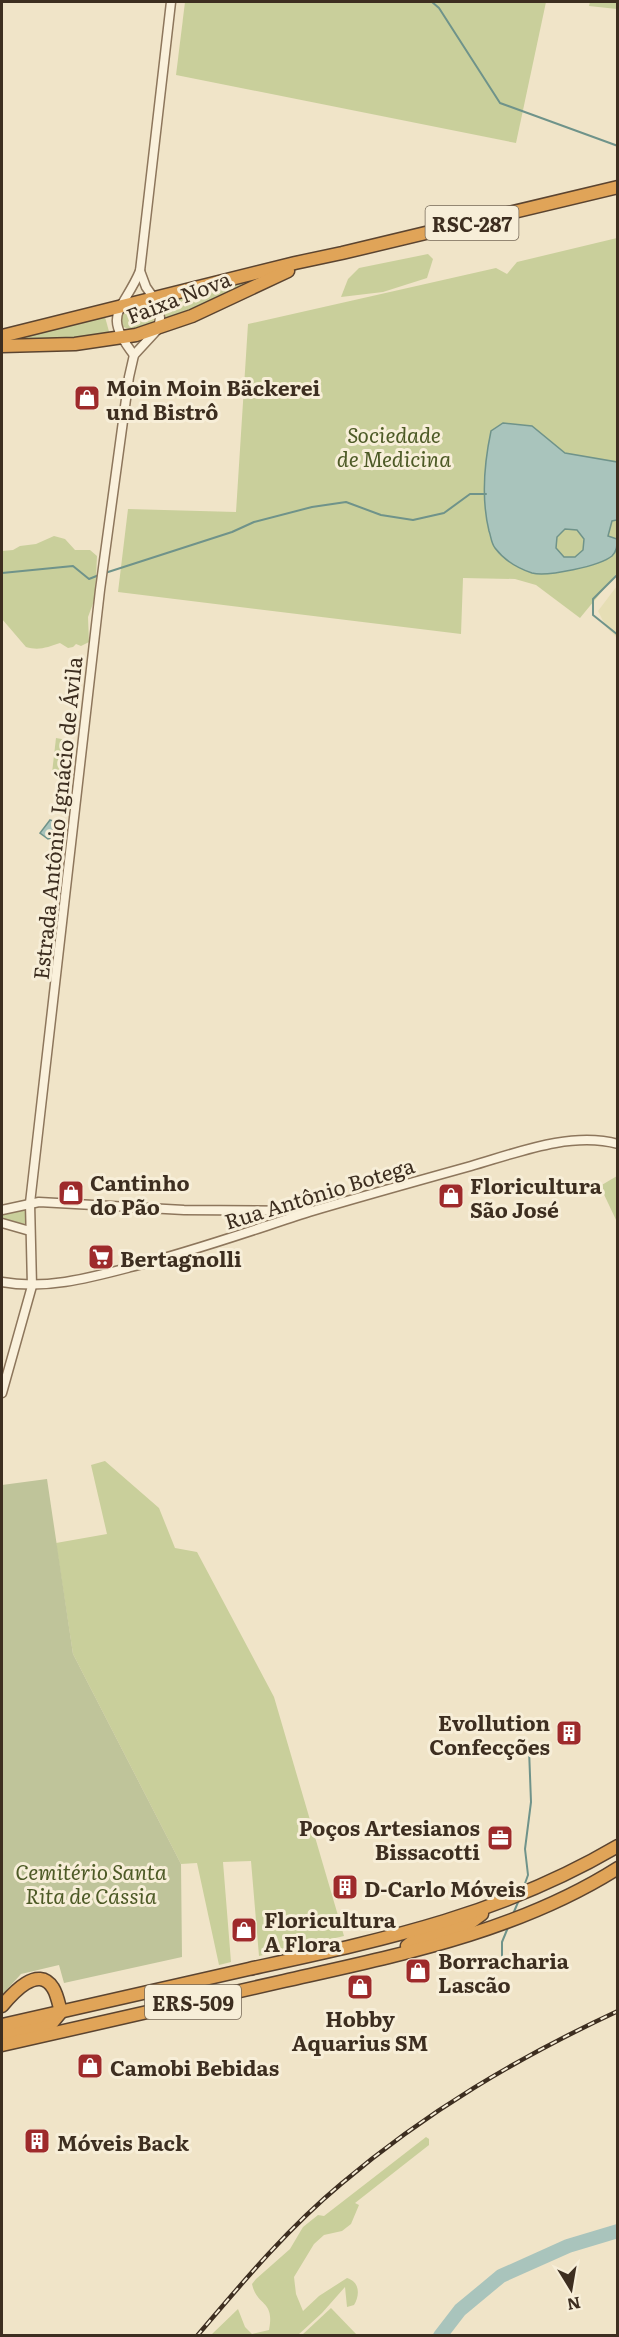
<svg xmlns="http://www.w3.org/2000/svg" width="619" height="2337" font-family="Literata,serif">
	<rect width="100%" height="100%" fill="#f0e4c8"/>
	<path fill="#e6deb5" d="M617 586V638L606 627 598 611Z"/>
	<g fill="#c9cf9b">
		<path d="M185 2H546L516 143 176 75Z"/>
		<path d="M590 2H617V9L589 6Z"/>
		<path d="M617 238V573L580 618 536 585 515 579 463 578 461 634 118 592 128 509 236 512 248 324 496 268 507 274 517 262Z"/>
		<path d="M428 254 433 259 427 278 383 292 341 297 348 279 359 268Z"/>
		<path d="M270 274 221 301 164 321 162 303 235 285Z"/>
		<path d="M142 306C151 307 154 308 156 317 150 329 131 333 120 325L119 315 125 311Z"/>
		<path d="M105 317 110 335 49 342 2 343V339Z"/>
		<path d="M54 536 65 539 75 550H90L97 556 95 598 88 617 89 642 81 646 76 644 73 647 68 648 60 643C48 647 39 651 26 647L2 619V551L13 550 20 546 36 544Z"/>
		<path d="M56 738 73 741 68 775 52 773Z"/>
		<path d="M617 1176V1222L600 1186Z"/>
		<path d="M25 1208 26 1224 2 1220V1213Z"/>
		<path d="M105 1461 159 1508 175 1548 197 1552 274 1697 344 1936 259 1956 251 1861 223 1862 231 1962 219 1965 197 1863 181 1864 73 1654 56 1543 107 1534 91 1465Z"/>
		<path d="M426 2137 429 2139V2145L355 2203 359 2205 351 2224 342 2231 324 2235 314 2244 294 2277 296 2294 303 2311 319 2296 347 2278C360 2282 360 2295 354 2305L347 2307 345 2287 322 2313 298 2335H211L238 2309 245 2327 252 2334 269 2330C275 2299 257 2307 252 2284L256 2279 290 2249 303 2227 318 2215 324 2216Z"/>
		<path d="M331 2308 357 2335H302Z"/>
	</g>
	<path fill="#bfc49a" d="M47 1479 73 1654 181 1864 182 1957 64 1983 59 1965 21 1974 2 1995V1485Z"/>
	<g fill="#a9c4bc" stroke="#6f938a" stroke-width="1.5" fill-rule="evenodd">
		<path d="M503 423 532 426 565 453 617 462V520L612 521 608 536 617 539C617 546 617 551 612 556 600 566 547 577 532 573 517 568 504 560 495 548 491 543 491 536 489 531 481 498 484 464 491 431ZM565 529 577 530 584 539 583 550 575 557H564L556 548 557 537Z"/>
		<path d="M50 820 56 822 53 829 55 837 48 839 40 833Z"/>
	</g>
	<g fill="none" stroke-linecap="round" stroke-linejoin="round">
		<g stroke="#6f938a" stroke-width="2">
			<path d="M432 2 439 8 500 103 618 146"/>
			<path d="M2 573 73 566 89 579 99 575"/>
			<path d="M105 573 232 532 254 522 312 507 346 502 381 515 413 520 444 513 470 494H486"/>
			<path d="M618 574 593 599V615L618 635"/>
			<path d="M523 1889 528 1875 525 1849 531 1802 529 1749"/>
			<path d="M513 1914 519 1900"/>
			<path d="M502 1969V1942L509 1925"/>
		</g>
		<path stroke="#a9c4bc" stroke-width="14" d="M440 2336 460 2310 501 2276 568 2246 618 2231"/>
		<g stroke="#8d765c" stroke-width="11">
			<g id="minor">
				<path d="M134 355C101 313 123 311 140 271L171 2"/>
				<path d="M2 1210 39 1202 184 1210 305 1211"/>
				<path d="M2 1223 30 1231"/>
				<path d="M2 1282C45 1290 89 1278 131 1267 191 1252 250 1231 309 1212 363 1196 417 1181 471 1166 516 1153 571 1131 618 1144"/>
				<path d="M2 1393 32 1286 30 1203 100 590 129 377 134 355 158 329 160 318 158 304 146 287 140 271"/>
			</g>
		</g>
		<g stroke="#5b4430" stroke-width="15">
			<g id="highway">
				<path d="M2 336 295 263 342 253 618 187"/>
				<path d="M2 346 75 344 136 335 192 316 288 271"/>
				<path d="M408 1952 407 1946 412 1942 466 1926 482 1914"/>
				<path d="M2 2006C12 1994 38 1964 53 1988 57 1994 59 2005 61 2012L52 2023 2 2034"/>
				<path d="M2 2025C84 2007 167 1987 249 1969 382 1940 499 1916 618 1846"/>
				<path d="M2 2045C96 2024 190 2002 284 1981 399 1955 517 1932 618 1868"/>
			</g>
		</g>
		<use href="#minor" stroke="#faf1dc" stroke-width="8"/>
		<use href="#highway" stroke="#e0a458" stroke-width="12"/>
		<g stroke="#3d2e20" stroke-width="4.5">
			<path id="rail" d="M197 2336C242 2283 287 2229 341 2184 426 2112 517 2058 618 2011"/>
		</g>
		<use href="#rail" stroke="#f7eed8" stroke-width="2" stroke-dasharray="7" stroke-linecap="butt"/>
	</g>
	<defs>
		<g id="shop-square" transform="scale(1.35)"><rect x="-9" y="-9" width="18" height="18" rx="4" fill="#9e2a2b" stroke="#f7eed8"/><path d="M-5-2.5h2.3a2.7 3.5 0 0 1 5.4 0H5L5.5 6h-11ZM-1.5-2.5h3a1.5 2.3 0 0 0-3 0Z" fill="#fff"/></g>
		<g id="supermarket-square" transform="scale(1.35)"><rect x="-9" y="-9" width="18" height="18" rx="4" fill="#9e2a2b" stroke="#f7eed8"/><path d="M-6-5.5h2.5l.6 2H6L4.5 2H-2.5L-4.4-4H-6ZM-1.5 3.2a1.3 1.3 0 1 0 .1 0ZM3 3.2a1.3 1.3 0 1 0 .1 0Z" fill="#fff"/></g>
		<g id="building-square" transform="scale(1.35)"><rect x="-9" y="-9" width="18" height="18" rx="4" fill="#9e2a2b" stroke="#f7eed8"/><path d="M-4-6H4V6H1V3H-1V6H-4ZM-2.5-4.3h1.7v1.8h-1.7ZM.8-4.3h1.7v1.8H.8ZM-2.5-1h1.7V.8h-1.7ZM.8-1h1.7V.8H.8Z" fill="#fff"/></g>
		<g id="office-square" transform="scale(1.35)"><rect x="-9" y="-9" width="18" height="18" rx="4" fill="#9e2a2b" stroke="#f7eed8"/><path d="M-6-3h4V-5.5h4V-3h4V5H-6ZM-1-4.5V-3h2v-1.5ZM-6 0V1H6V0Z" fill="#fff"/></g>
	</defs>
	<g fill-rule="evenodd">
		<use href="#shop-square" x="87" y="398"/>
		<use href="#shop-square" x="71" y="1193"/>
		<use href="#shop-square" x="451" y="1196"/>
		<use href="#supermarket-square" x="101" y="1257"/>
		<use href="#building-square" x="569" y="1733"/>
		<use href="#office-square" x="500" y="1838"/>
		<use href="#building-square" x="345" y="1887"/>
		<use href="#shop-square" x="244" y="1930"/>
		<use href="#shop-square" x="418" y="1971"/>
		<use href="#shop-square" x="360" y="1987"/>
		<use href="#shop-square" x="90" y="2066"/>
		<use href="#building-square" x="37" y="2141"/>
	</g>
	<g text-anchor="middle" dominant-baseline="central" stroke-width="6" stroke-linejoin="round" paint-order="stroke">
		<g fill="#f7eed8" stroke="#756857" stroke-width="1.5">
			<rect x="425.5" y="206" width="93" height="34" rx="4.5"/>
			<rect x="145" y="1985" width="96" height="34" rx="4.5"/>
		</g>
		<g font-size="20" font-weight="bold" fill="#3d2e20">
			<text x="472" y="223">RSC-287</text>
			<text x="193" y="2002">ERS-509</text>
		</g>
		<g font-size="21" fill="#3d2e20" stroke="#f7eed8">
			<text transform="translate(178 296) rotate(-21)">Faixa Nova</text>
			<text transform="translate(56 818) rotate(-84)">Estrada Antônio Ignácio de Ávila</text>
			<text transform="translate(319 1192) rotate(-17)">Rua Antônio Botega</text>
		</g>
		<g font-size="21" font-weight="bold" fill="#3d2e20" stroke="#f7eed8" text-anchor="start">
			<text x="106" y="386">Moin Moin Bäckerei<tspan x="106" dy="24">und Bistrô</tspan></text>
			<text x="90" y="1181">Cantinho<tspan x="90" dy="24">do Pão</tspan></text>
			<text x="470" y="1184">Floricultura<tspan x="470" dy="24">São José</tspan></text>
			<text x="120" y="1257">Bertagnolli</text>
			<text x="550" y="1721" text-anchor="end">Evollution<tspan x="550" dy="24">Confecções</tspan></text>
			<text x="480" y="1826" text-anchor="end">Poços Artesianos<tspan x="480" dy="24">Bissacotti</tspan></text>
			<text x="364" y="1887">D-Carlo Móveis</text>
			<text x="264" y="1918">Floricultura<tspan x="264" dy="24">A Flora</tspan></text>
			<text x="438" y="1959">Borracharia<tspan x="438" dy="24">Lascão</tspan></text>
			<text x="360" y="2017" text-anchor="middle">Hobby<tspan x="360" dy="24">Aquarius SM</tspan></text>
			<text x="110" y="2066">Camobi Bebidas</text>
			<text x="57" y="2141">Móveis Back</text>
		</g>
		<g font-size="21" font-style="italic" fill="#4d5a26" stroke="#f7eed8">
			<text x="394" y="433">Sociedade<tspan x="394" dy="24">de Medicina</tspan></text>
			<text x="91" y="1870">Cemitério Santa<tspan x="91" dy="24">Rita de Cássia</tspan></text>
		</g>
	</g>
	<rect width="619" height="2337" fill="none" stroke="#3d2e20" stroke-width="6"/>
	<g transform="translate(571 2289) rotate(169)" stroke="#f7eed8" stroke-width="4.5" paint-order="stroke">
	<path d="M0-4.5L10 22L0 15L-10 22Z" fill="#3d2e20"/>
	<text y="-9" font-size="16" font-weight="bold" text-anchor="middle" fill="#3d2e20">N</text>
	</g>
</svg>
